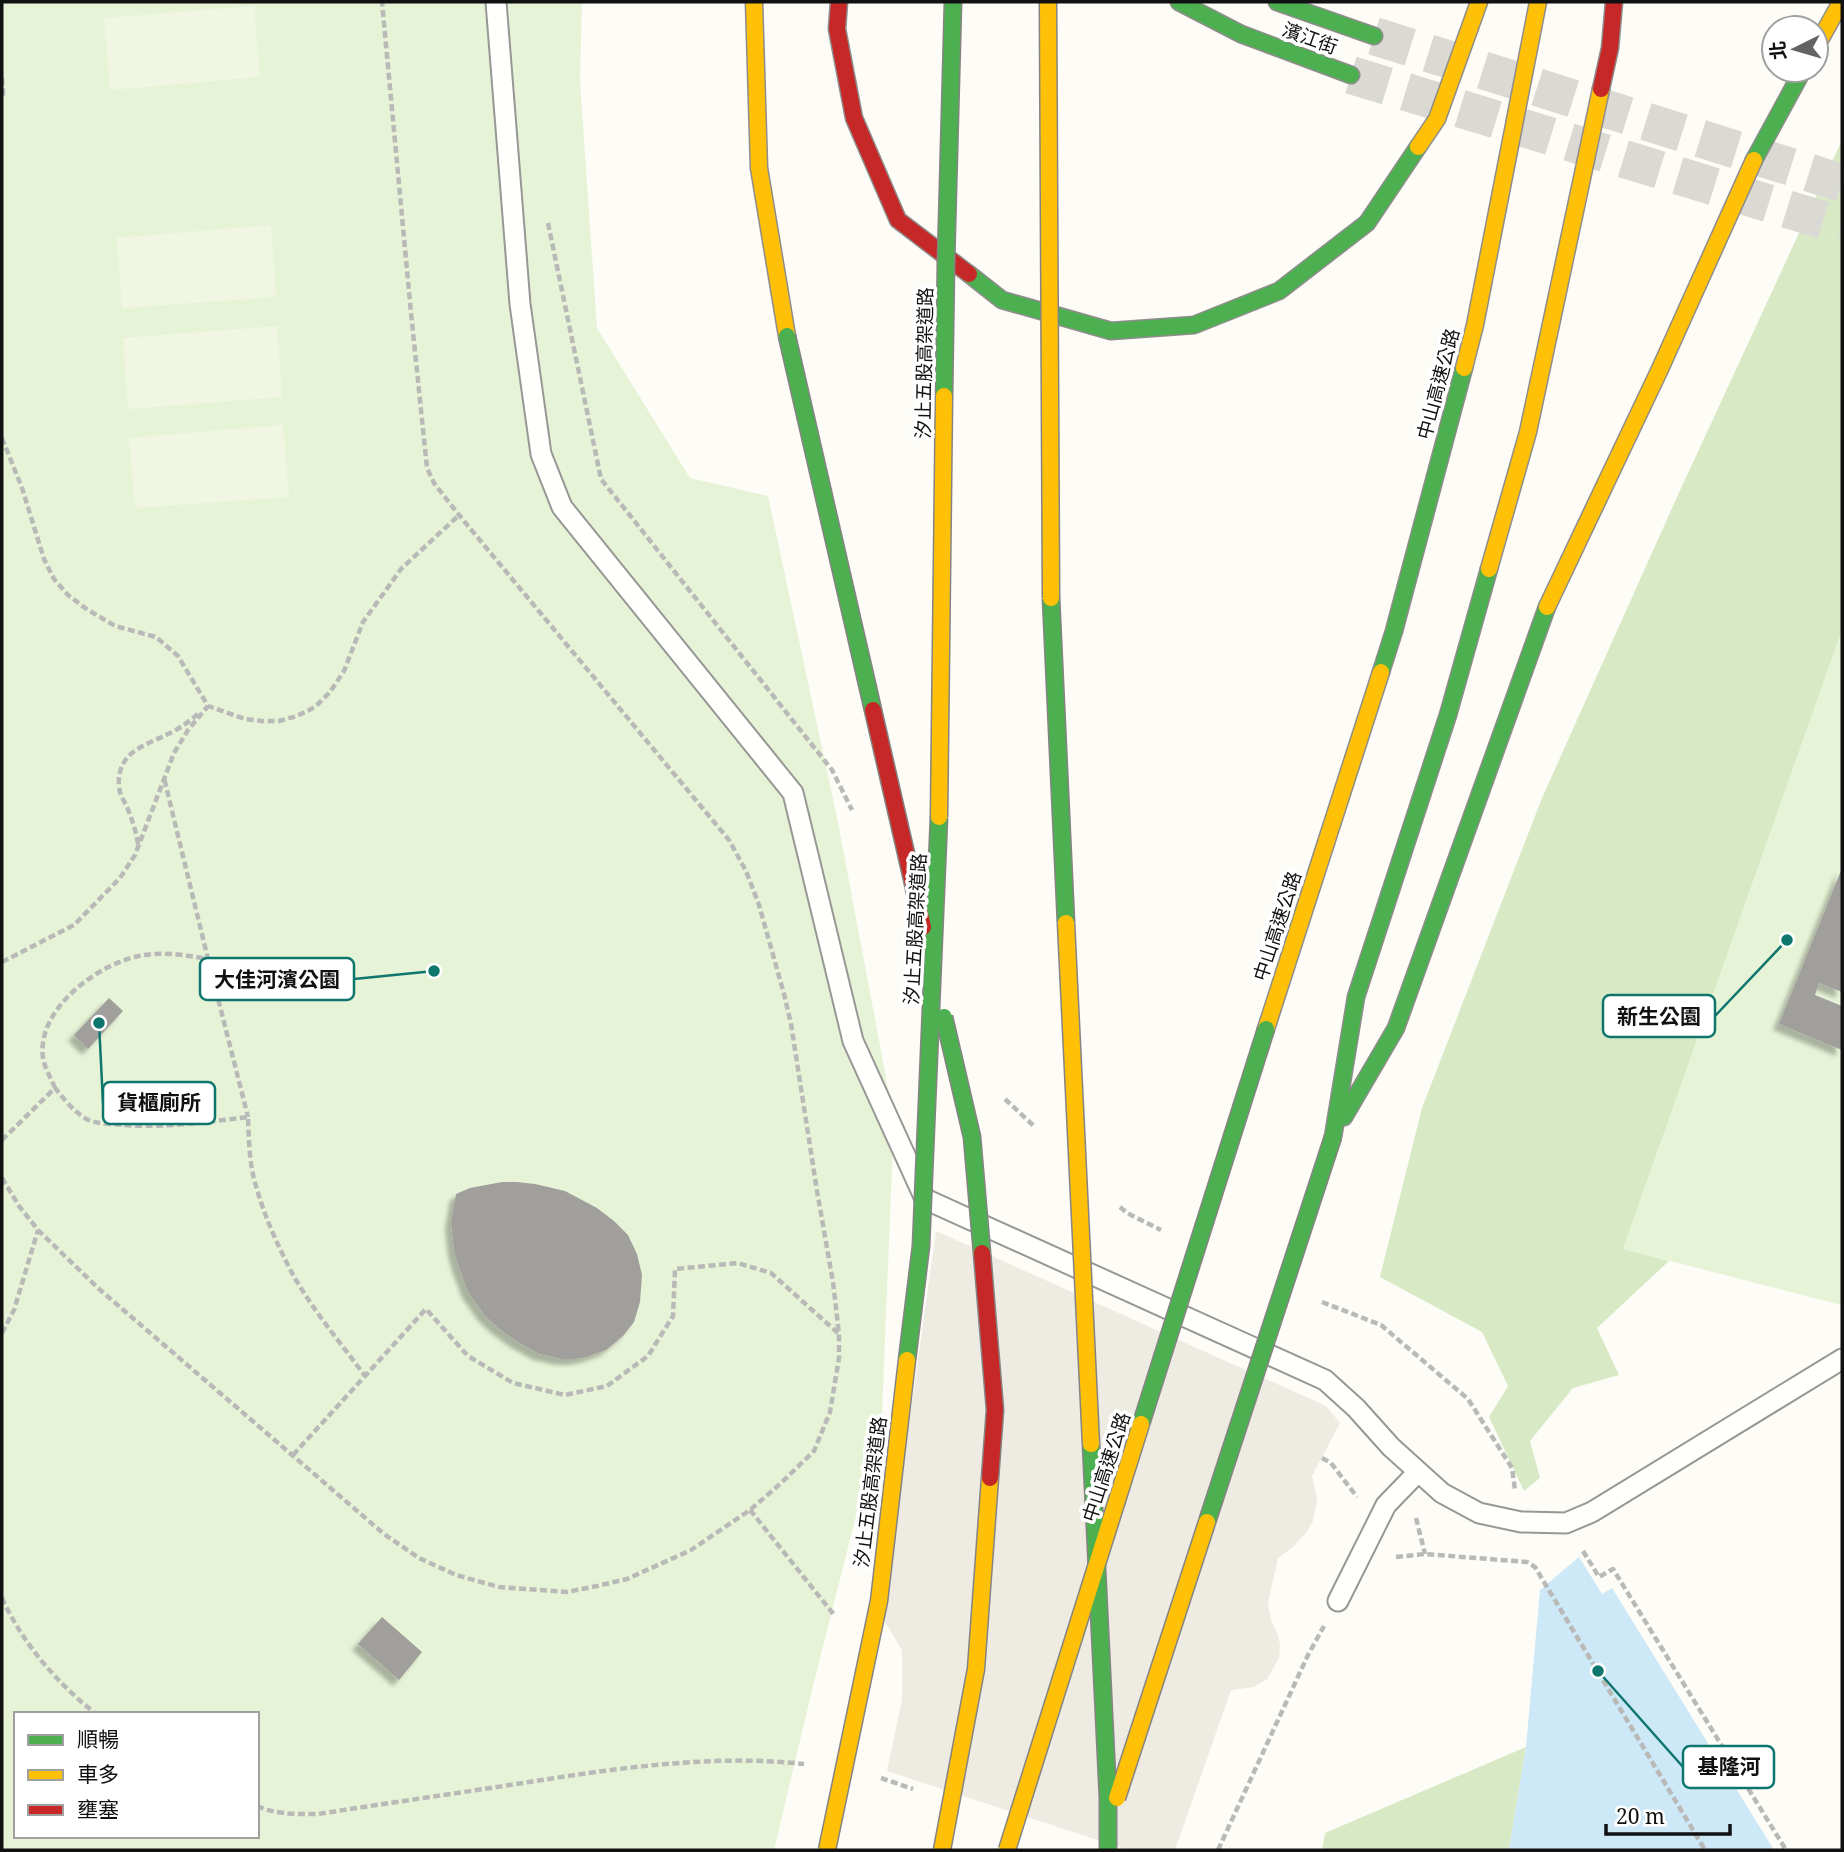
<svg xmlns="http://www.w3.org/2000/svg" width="1844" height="1852" font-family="'Noto Serif','Noto Sans TC',serif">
	<defs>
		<filter id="shadow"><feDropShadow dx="-6" dy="6" stdDeviation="2" flood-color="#0004"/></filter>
	</defs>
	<rect width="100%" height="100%" fill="#fdfcf7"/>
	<g fill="#e7f3d7" fill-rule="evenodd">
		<path d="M2 2H582L580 81 597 328 690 478 768 496 838 822 894 1120 882 1413 813 1686 774 1850H2ZM16 1714H257V1836H16Z"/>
		<path d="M1842 630V1305L1623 1249Z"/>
	</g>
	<g fill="#d8eac5">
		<path d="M1842 140V630L1623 1249 1669 1261 1597 1328 1619 1375 1573 1388 1530 1441 1540 1478 1524 1491 1489 1417 1508 1386 1482 1332 1380 1277 1422 1108 1542 798 1677 497Z"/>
		<path d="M1526 1747 1509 1850H1322L1325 1833Z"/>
	</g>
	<g fill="#f0f6e1">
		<path d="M254 6 260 77 110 90 104 18Z"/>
		<path d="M271 225 276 297 122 308 117 238Z"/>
		<path d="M277 326 282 397 128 409 123 338Z"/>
		<path d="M283 425 289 497 135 508 129 438Z"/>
	</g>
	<path fill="#edebe2" d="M936 1231 1326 1406 1340 1423 1312 1476 1317 1499 1313 1521 1306 1533 1293 1547 1278 1558 1268 1603 1271 1620 1277 1633 1280 1644 1279 1658 1267 1679 1254 1687 1231 1690 1175 1850H1128L887 1771 902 1700V1650L882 1617Z"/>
	<path fill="#cde8f7" d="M1579 1557 1602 1594 1612 1588 1774 1850H1509L1526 1747 1540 1590Z"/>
	<g fill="#a19f9c" filter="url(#shadow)">
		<path d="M1842 868V992L1819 983 1815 995 1842 1006V1050L1779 1024Z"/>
		<path d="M109 998 123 1011 88 1049 74 1035Z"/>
		<path d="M502 1182H517L535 1184 565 1191 597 1208 614 1221 628 1235 637 1254 642 1275 640 1302 634 1322 623 1336 606 1350 586 1357 574 1359H562L539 1354 516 1341 498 1328 485 1316 468 1292 458 1265 454 1250 451 1223 456 1194 470 1188Z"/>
		<path d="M382 1617 422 1652 399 1680 358 1644Z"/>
	</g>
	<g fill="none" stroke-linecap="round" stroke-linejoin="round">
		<g stroke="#dad9d4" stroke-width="38" stroke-dasharray="38 19" stroke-linecap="butt">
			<path d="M1374 36 1842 183"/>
			<path d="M1351 75 1842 226"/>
		</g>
		<g stroke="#979795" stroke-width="23">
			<g id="lane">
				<path d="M496 2 520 304 541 454 562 507 793 793 853 1041 925 1199 1325 1380 1356 1408 1391 1447 1442 1493 1479 1513 1521 1522 1566 1523 1592 1512 1842 1359"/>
				<path d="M1338 1601 1386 1505 1418 1472"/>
			</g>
		</g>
		<g stroke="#8e8d8b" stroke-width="19">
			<g id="fast">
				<path d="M1179 2 1241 34 1351 75"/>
				<path d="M1277 2 1374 36"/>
				<path d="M1754 160 1803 70"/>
				<path d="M969 274 1002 300 1111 331 1194 325 1279 291 1367 223 1418 147"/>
				<path d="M1381 672 1394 631 1464 368"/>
				<path d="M1344 1117 1396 1028 1547 607"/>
				<path d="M1333 1137 1356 997 1448 715 1489 569"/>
			</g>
		</g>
		<g stroke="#8e8d8b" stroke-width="19">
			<g id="slow">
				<path d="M754 2 759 168 787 336"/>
				<path d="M1816 47 1841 2"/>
				<path d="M1418 147 1437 119 1479 2"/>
				<path d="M1464 368 1475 325 1538 2"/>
				<path d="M1489 569 1528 432 1601 89"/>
				<path d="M1547 607 1660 369 1754 160"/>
				<path d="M1266 1029 1381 672"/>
			</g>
		</g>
		<g stroke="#8e8d8b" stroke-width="19">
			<g id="jam">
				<path d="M839 2 837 29 854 118 898 220 969 274"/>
				<path d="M1601 89 1610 48 1614 2"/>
			</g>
		</g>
		<g stroke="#b9b9b8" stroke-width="4.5" stroke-dasharray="7 3.5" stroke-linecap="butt">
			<path d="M2 78 3 94 2 99"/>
			<path d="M548 223 601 479 832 770 852 810"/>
			<path d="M2 438 22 488 44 559 54 579 68 595 85 608 115 626 156 637 178 656 208 706 245 719 262 721H279L297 716 315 707 330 692 344 671 363 622 401 569 459 515"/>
			<path d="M138 844C136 831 132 819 127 807 124 801 120 795 119 787 116 750 148 745 172 732 182 727 191 720 199 713"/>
			<path d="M208 959 248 1117"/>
			<path d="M2 962 74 925 120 878 135 855 174 753 188 730 208 706"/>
			<path d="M55 1088C51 1078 45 1069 43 1058 36 1010 96 965 139 956 162 951 185 955 208 959L164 778"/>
			<path d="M1005 1099 1035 1127"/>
			<path d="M2 1140 55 1088C65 1100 76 1115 91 1121 101 1124 113 1124 123 1125 164 1128 207 1122 248 1117 249 1140 249 1164 256 1186 264 1215 277 1244 291 1271 311 1308 340 1342 365 1376"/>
			<path d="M2 1178 19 1206 38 1230 99 1289 384 1534 419 1558 456 1575 499 1587 567 1592 597 1586 627 1579 691 1550 750 1510 780 1484 814 1451 830 1412 839 1358V1334L833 1282 817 1191 791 1024 784 994 759 905 746 871 729 840 459 515 434 483 427 468 411 313 382 2"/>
			<path d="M1120 1207 1127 1213 1161 1230"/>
			<path d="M1322 1302 1381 1325 1468 1399 1512 1468 1515 1490"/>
			<path d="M2 1333 14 1310 38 1230"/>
			<path d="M293 1455 426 1309 468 1356 513 1383 565 1395 607 1386 648 1356 673 1316 675 1269 738 1263 771 1273 839 1334"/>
			<path d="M1322 1458 1331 1463 1357 1497"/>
			<path d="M750 1510 835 1616"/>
			<path d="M1416 1518 1425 1554"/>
			<path d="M1583 1551 1599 1577 1613 1569 1786 1850"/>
			<path d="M1396 1557 1425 1554 1527 1562 1535 1567 1705 1850"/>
			<path d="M2 1598C23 1644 57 1683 96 1714"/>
			<path d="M881 1778 913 1789"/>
			<path d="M257 1806C277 1815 297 1814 318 1814 388 1803 459 1793 529 1782 619 1768 713 1754 804 1764"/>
			<path d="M1218 1850 1308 1655 1324 1626"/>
		</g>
		<use href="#lane" stroke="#fffffe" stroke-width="19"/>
		<use href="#fast" stroke="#4caf50" stroke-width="16"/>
		<use href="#slow" stroke="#ffc107" stroke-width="16"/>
		<use href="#jam" stroke="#c62828" stroke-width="16"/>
		<g stroke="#858482" stroke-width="19" stroke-linecap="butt">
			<g id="fast-bridge">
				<path d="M787 336 873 710"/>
				<path d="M944 396 946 261 953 2"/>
				<path d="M1051 598 1066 923"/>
				<path d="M944 1017 972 1137 982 1253"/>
				<path d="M907 1360 921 1246 939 817"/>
				<path d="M1141 1424 1266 1029"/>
				<path d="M1091 1444 1108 1798V1850"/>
				<path d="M1207 1522 1333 1137"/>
			</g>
		</g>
		<g stroke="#858482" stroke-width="19" stroke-linecap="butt">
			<g id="slow-bridge">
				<path d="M1048 2 1051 598"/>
				<path d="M939 817 944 396"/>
				<path d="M1066 923 1091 1444"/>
				<path d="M1117 1798 1207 1522"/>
				<path d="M827 1850 879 1601 907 1360"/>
				<path d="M942 1850 976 1669 990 1478"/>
				<path d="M1007 1850 1141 1424"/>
			</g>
		</g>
		<g stroke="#858482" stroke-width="19" stroke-linecap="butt">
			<g id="jam-bridge">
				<path d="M873 710 923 927"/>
				<path d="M982 1253 995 1410 990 1478"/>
			</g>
		</g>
		<use href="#fast-bridge" stroke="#4caf50" stroke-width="16"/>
		<use href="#slow-bridge" stroke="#ffc107" stroke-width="16"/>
		<use href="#jam-bridge" stroke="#c62828" stroke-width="16"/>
	</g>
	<g text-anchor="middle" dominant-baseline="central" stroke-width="7" stroke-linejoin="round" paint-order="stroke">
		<g font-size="19" fill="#111" stroke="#fff">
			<text transform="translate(1310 38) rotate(20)">濱江街</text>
			<text transform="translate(924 363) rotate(-89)">汐止五股高架道路</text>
			<text transform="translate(1438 384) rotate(-75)">中山高速公路</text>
			<text transform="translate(1277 926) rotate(-72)">中山高速公路</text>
			<text transform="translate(915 929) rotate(-87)">汐止五股高架道路</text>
			<text transform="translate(1106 1467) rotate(-72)">中山高速公路</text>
			<text transform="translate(870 1492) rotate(-83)">汐止五股高架道路</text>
		</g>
	</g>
	<path fill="none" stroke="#0f766e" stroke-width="2.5" d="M434 971L354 979M1787 940L1715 1016M99 1023L103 1103M1598 1671L1683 1767"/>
	<g fill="#0f766e" stroke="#fff" stroke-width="2.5">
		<circle cx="434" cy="971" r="7"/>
		<circle cx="1787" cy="940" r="7"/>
		<circle cx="99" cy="1023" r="7"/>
		<circle cx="1598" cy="1671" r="7"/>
	</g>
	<g fill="#fff" stroke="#0f766e" stroke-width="2.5">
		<rect x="200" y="958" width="154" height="42" rx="7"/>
		<rect x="1603" y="995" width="112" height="42" rx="7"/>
		<rect x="103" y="1082" width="112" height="42" rx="7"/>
		<rect x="1683" y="1746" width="91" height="42" rx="7"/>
	</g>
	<g font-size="21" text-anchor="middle" font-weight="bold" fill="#111">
		<text x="277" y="987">大佳河濱公園</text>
		<text x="1659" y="1024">新生公園</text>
		<text x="159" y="1110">貨櫃廁所</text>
		<text x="1729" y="1774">基隆河</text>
	</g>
	<rect width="1844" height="1852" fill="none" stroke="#111111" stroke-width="7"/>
	<rect x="14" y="1712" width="245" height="126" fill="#ffffff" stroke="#a0a0a0" stroke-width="2"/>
	<rect x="28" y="1735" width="35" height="10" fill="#4caf50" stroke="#a0a0a0" stroke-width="2"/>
	<text x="77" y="1747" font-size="21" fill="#111111">順暢</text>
	<rect x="28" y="1770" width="35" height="10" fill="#ffc107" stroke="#a0a0a0" stroke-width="2"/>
	<text x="77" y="1782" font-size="21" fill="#111111">車多</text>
	<rect x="28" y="1805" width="35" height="10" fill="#c62828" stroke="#a0a0a0" stroke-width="2"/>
	<text x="77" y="1817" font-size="21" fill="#111111">壅塞</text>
	<g transform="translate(1795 49) rotate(265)"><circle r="33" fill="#ffffff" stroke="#a0a0a0" stroke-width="2"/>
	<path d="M0-5L12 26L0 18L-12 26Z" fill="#646362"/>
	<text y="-10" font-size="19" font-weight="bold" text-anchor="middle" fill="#111111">北</text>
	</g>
	<path d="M1606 1824v10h124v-10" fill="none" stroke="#111111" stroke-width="3.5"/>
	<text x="1616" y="1824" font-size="21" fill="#111111" stroke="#ffffff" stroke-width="5" paint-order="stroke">20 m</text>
</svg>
